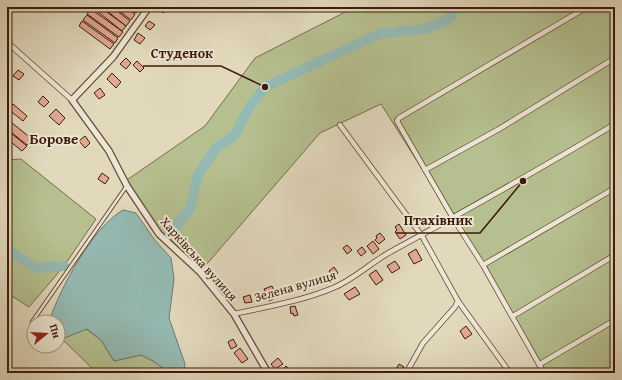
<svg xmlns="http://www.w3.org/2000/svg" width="622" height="380" font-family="'Gentium Book Plus',serif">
	<rect width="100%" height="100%" fill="#e2d9bd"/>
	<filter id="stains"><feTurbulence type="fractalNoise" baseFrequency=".005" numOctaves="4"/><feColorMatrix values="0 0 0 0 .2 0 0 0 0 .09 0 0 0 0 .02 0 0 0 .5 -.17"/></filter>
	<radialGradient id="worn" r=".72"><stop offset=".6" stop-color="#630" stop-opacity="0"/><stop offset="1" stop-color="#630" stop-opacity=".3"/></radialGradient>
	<g fill="#b5bf8f" stroke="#786d4c">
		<path d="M355 7H615V373H544L479 259 381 104 320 133 200 272 159 234 124 182 205 126 255 58Z"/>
		<path d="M21 159 96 219 64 266 29 307 7 293V160Z"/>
		<path d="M86 329 101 340 114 361 141 355 153 361 170 373H97L62 339Z"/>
	</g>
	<path fill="#95bab3" stroke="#717a6f" d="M123 210 136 213 154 239 171 258 174 279 169 318 185 364 184 373H170L153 361 141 355 114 361 101 340 87 329 62 339 58 333V322L49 321C61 287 92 228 123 210Z"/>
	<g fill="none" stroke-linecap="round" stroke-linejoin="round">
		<g stroke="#95bab3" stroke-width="10">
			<path d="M170 233 190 209 198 175 216 148 234 136 252 103 265 87 379 34 425 29 448 20 457 7"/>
			<path d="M7 249 36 268 64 266"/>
		</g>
	</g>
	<g fill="#e2a993" stroke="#3c1b09">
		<path d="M92 7H100L126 26 122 31Z"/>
		<path d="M102 7H112L130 21 126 26Z"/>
		<path d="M114 7H125L135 14 131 20Z"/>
		<path d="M128 7H140L136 13Z"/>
		<path d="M159 7H168L163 13 158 8Z"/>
		<path d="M91 9 123 32 119 37 87 14Z"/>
		<path d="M87 15 118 38 115 43 83 20Z"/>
		<path d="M82 21 114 44 110 49 79 26Z"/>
		<path d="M149 21 155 25 150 30 145 26Z"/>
		<path d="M138 33 145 38 140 44 134 40Z"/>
		<path d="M126 58 131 63 126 69 120 64Z"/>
		<path d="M137 61 144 68 140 72 133 65Z"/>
		<path d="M18 70 24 74 19 80 13 76Z"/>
		<path d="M112 73 121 82 116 88 107 79Z"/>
		<path d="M100 88 105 95 99 99 94 93Z"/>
		<path d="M43 96 49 102 44 107 38 102Z"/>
		<path d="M13 104 27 116 23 121 8 109Z"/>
		<path d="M56 109 65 118 59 125 49 116Z"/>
		<path d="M7 119 32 139 27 145 7 129Z"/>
		<path d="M7 130 27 146 22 151 7 139Z"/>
		<path d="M85 136 90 143 85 148 79 141Z"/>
		<path d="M102 173 109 178 105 184 98 179Z"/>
		<path d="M399 224 406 235 400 239 395 232 397 230 395 227Z"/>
		<path d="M380 233 385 239 379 244 375 240 377 238 376 236Z"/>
		<path d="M373 241 379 249 373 254 367 246Z"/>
		<path d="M347 245 352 250 347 254 343 248Z"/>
		<path d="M362 247 366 252 361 256 357 251Z"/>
		<path d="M416 249 422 260 414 264 408 254Z"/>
		<path d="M395 261 400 268 392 273 387 266Z"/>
		<path d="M334 267 338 273 333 276 329 271Z"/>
		<path d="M376 270 383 280 376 285 369 275Z"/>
		<path d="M308 280 311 286 304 289 302 283Z"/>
		<path d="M272 286 275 293 271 294 273 299 269 301 264 289Z"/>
		<path d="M355 287 360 294 349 300 344 294Z"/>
		<path d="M250 295 252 302 245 303 243 297Z"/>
		<path d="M295 306 298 315 294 316 293 313 291 314 290 307Z"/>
		<path d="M466 326 472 334 465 339 460 331Z"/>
		<path d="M233 339 237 346 231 349 228 342Z"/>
		<path d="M240 348 248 359 242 363 234 353Z"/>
		<path d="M278 358 283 364 275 369 271 364Z"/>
		<path d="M399 364 404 367 401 371 403 373H394Z"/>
		<path d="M286 366 291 371 289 373H280Z"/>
	</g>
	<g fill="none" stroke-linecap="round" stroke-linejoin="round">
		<g stroke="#664a36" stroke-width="4.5">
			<path id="service" d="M32 322 126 187"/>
		</g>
		<g stroke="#664a36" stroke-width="6">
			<g id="minor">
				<path d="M7 42 72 100"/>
				<path d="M340 125 422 236 458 301 455 307 423 343 409 368"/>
				<path d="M425 170 499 129 615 58"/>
				<path d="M483 265 615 188"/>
				<path d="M458 301 510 373"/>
				<path d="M234 314C266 307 302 301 333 288 355 279 371 262 392 251 467 210 542 168 615 124"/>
				<path d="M513 316 615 255"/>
				<path d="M540 364 615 320"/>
				<path d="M544 373 483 265 453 218 397 121 399 118 587 7"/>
			</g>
		</g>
		<g stroke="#664a36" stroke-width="8">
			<path id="tertiary" d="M149 7 113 57 72 100 109 151 127 186 159 234 200 272 234 314 268 373"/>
		</g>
		<use href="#service" stroke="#ece6d4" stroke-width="2.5"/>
		<use href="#minor" stroke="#ece6d4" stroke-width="4.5"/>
		<use href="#tertiary" stroke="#ece6d4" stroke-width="5.5"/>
	</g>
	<g text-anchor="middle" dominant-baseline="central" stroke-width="4" stroke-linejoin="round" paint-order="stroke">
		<g font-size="13" fill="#3c1b09" stroke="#ece6d4">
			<text transform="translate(199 259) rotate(48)">Харківська вулиця</text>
			<text transform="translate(295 286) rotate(-16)">Зелена вулиця</text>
		</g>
		<g font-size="15" font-weight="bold" fill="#3c1b09" stroke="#ece6d4">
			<text x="54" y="138">Борове</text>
		</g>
	</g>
	<path fill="none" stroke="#3c1b09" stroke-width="1.5" d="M265 87L221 66H143M523 181L480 233H396"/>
	<g fill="#3c1b09" stroke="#ece6d4" stroke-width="1.5">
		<circle cx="265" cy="87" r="4"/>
		<circle cx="523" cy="181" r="4"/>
	</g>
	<g font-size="14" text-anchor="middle" font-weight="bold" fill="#3c1b09" stroke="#ece6d4" stroke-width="4" stroke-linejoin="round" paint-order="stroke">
		<text x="182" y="58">Студенок</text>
		<text x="438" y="225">Птахівник</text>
	</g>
	<rect width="622" height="380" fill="none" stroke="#e2d9bd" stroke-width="24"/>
	<rect x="8" y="8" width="606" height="364" fill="none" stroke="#3c1b09" stroke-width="2"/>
	<rect x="12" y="12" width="598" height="356" fill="none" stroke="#3c1b09"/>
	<g transform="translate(46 334) rotate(72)"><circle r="19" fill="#ece6d4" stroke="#a69583"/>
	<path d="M0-3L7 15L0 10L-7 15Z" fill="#8f2418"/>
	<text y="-6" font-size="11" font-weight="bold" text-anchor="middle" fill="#3c1b09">Пн</text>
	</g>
	<rect width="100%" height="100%" filter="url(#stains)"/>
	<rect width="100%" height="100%" fill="url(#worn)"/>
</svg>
